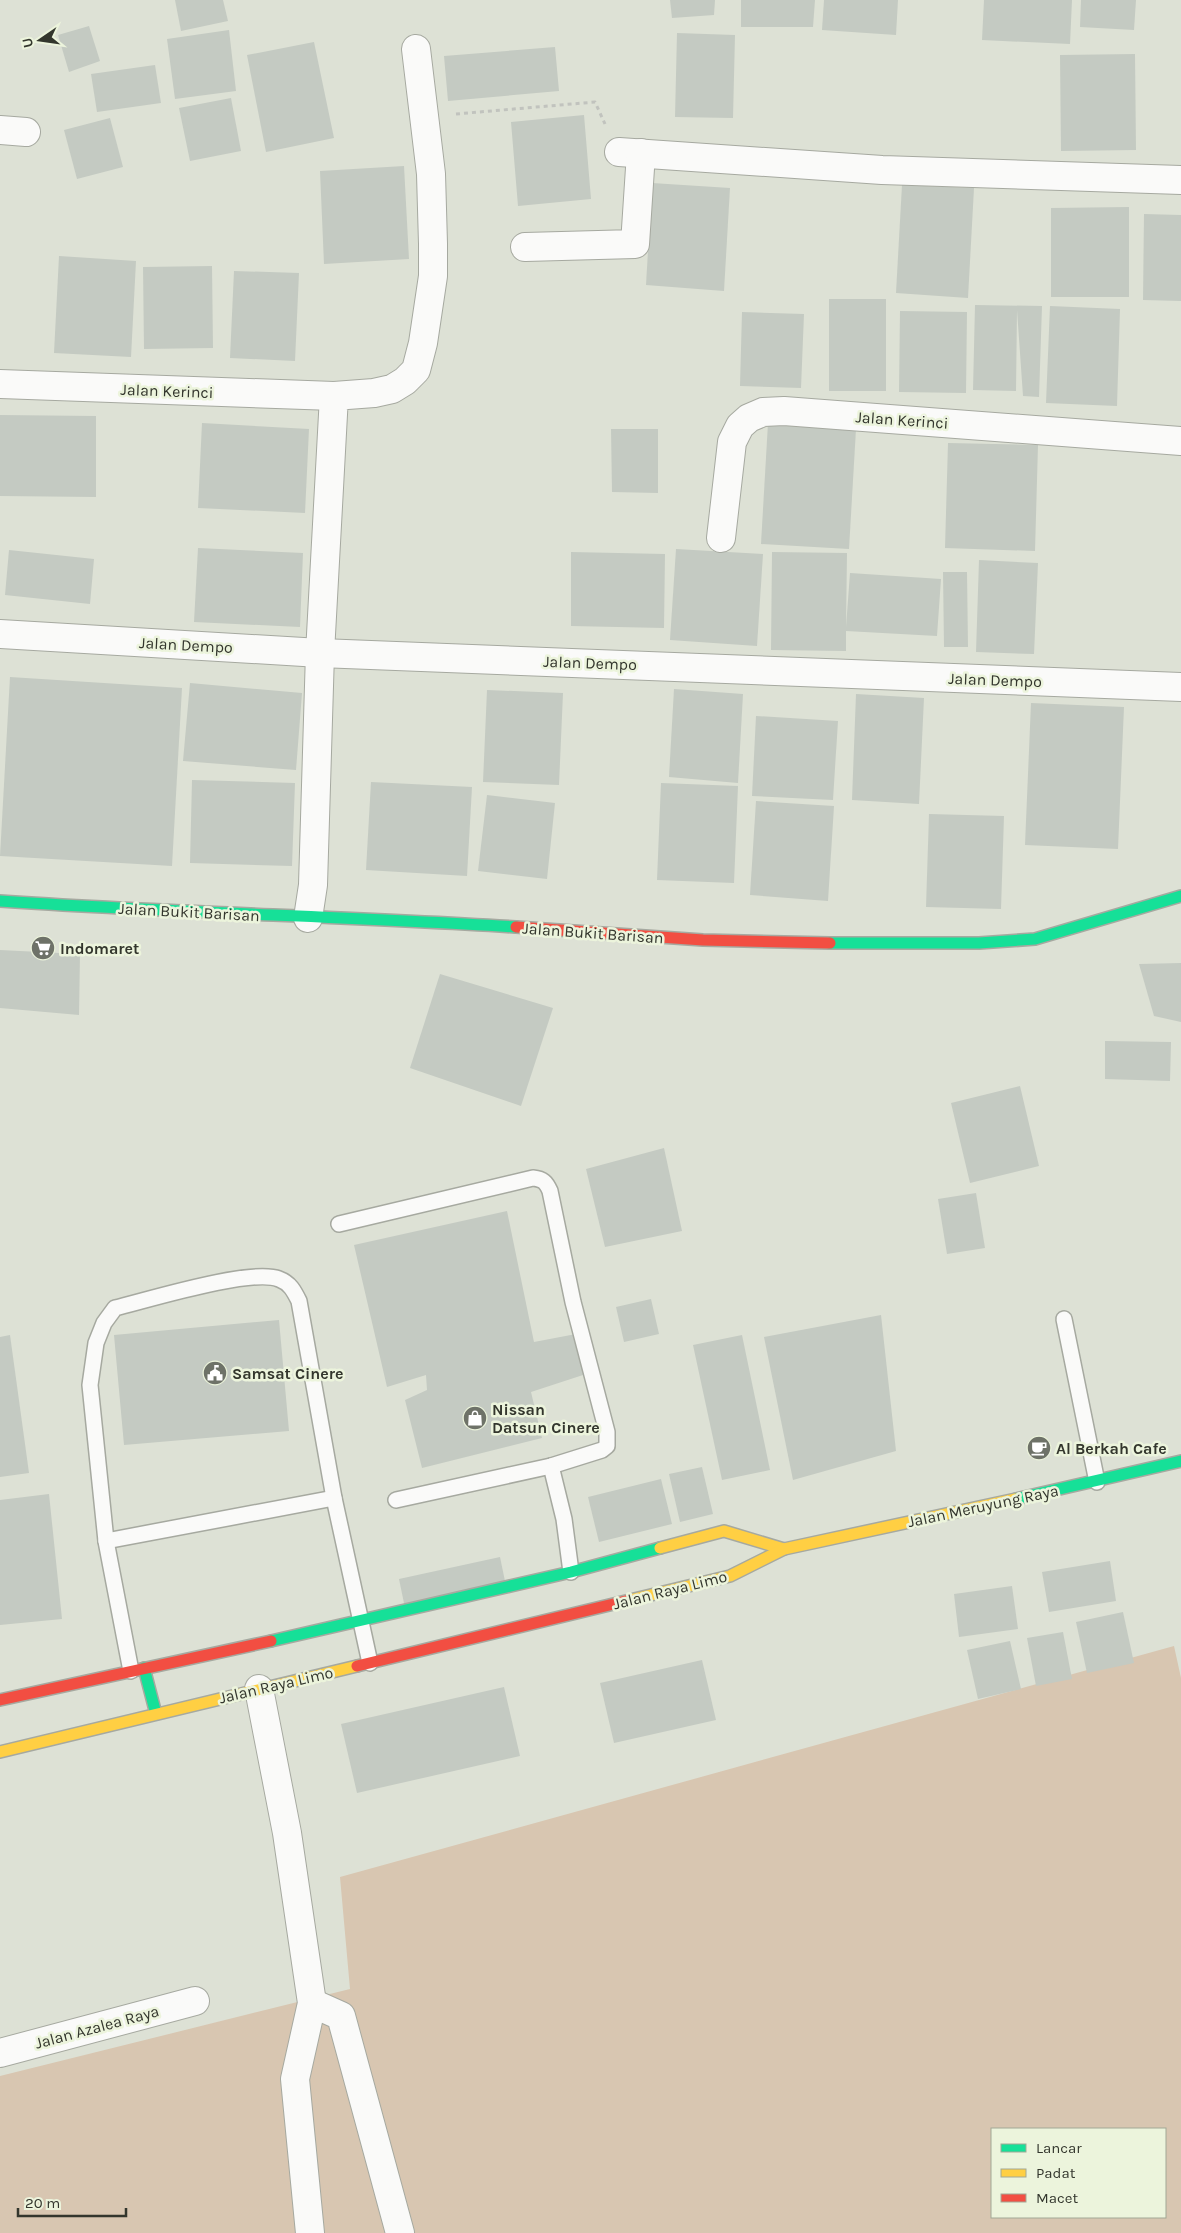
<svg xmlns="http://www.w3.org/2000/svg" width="1181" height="2233" font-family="Karla,sans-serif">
	<rect width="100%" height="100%" fill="#dde1d5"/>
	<path fill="#d8c6b1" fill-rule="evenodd" d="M1174 1646 1181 1678V2233H0V2076L350 1989 340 1877ZM992 2129H1165V2217H992Z"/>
	<g fill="#c4cac2">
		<path d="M175 0H223L228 21 181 31Z"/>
		<path d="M670 0H715L714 15 672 18Z"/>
		<path d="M741 0H815L813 27H741Z"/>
		<path d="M824 0H898L896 35 822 30Z"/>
		<path d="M984 0H1072L1070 44 982 40Z"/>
		<path d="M1081 0H1136L1134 30 1080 27Z"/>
		<path d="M89 26 100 61 69 72 58 35Z"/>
		<path d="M229 30 236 91 175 99 167 39Z"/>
		<path d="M677 33 735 35 733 118 675 117Z"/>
		<path d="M314 42 334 138 266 152 247 55Z"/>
		<path d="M555 47 559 91 448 101 444 56Z"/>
		<path d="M1135 54 1136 150 1061 151 1060 55Z"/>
		<path d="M155 65 161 103 97 112 91 74Z"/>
		<path d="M231 98 241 151 190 161 179 108Z"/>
		<path d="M584 115 591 199 518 206 511 122Z"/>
		<path d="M110 118 123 167 77 179 64 130Z"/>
		<path d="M404 166 409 259 324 264 320 171Z"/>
		<path d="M652 183 730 188 724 291 646 285Z"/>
		<path d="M902 185 974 188 968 298 896 293Z"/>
		<path d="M1129 207V297H1051V208Z"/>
		<path d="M1144 214 1181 215V301L1143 300Z"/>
		<path d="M59 256 136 261 131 357 54 353Z"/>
		<path d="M212 266 213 348 144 349 143 267Z"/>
		<path d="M234 271 299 273 295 361 230 358Z"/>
		<rect x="829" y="299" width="57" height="92"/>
		<path d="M975 305 1042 306 1039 397 1023 396 1017 310 1016 391 973 390Z"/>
		<path d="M1050 306 1120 309 1117 406 1046 403Z"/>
		<path d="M900 311 967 312 966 393 899 392Z"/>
		<path d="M742 312 804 314 801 388 740 386Z"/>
		<path d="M0 415 96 416V497L0 496Z"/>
		<path d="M202 423 309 429 305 513 198 508Z"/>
		<path d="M768 423 856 429 849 549 761 544Z"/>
		<path d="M611 429H658V493L612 492Z"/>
		<path d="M948 443 1038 445 1035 551 945 548Z"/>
		<path d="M198 548 303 553 300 627 194 622Z"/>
		<path d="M676 549 763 554 757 646 670 640Z"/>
		<path d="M9 550 94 559 90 604 5 595Z"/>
		<path d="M571 552 665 554 664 628 571 626Z"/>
		<path d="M772 552 847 553 846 627 850 573 941 579 937 636 846 631V651L771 650Z"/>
		<path d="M979 560 1038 563 1034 654 976 652Z"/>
		<path d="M943 572H967L968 647H944Z"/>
		<path d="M10 677 182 688 172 866 0 856Z"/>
		<path d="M190 683 302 693 296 770 183 761Z"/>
		<path d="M674 689 743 694 738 783 669 777Z"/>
		<path d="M487 690 563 693 559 785 483 782Z"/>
		<path d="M856 694 924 698 919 804 852 800Z"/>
		<path d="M1031 703 1124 707 1118 849 1025 845Z"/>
		<path d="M756 716 838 721 833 800 752 796Z"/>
		<path d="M192 780 295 783 292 866 190 863Z"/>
		<path d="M371 782 472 787 467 876 366 870Z"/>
		<path d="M661 783 738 786 734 883 657 880Z"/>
		<path d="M487 795 555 803 547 879 478 871Z"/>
		<path d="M756 801 834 806 828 901 750 895Z"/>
		<path d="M929 814 1004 816 1001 909 926 907Z"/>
		<path d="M0 950 80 954 79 1015 0 1008Z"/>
		<path d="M1181 963V1022L1154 1016 1139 964Z"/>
		<path d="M440 974 553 1008 521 1106 410 1068Z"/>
		<path d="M1105 1041 1171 1042 1170 1081 1105 1079Z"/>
		<path d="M1020 1086 1039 1166 970 1183 951 1103Z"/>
		<path d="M664 1148 682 1231 605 1247 586 1169Z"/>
		<path d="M976 1193 985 1248 947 1254 938 1199Z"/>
		<path d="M507 1211 534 1342 576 1334 583 1375 531 1392 542 1438 422 1468 405 1400 427 1390 426 1375 387 1387 354 1245Z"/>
		<path d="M651 1299 659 1334 624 1342 616 1307Z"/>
		<path d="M881 1315 896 1451 793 1480 764 1337Z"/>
		<path d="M279 1320 289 1431 124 1445 114 1335Z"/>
		<path d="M10 1335 29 1473 0 1477V1337Z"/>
		<path d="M742 1335 770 1470 722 1480 693 1345Z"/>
		<path d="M702 1467 713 1514 680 1522 669 1474Z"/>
		<path d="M661 1479 672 1524 599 1542 588 1497Z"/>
		<path d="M49 1494 62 1619 0 1625V1500Z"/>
		<path d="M500 1557 506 1586 405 1608 399 1579Z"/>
		<path d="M1110 1561 1116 1601 1049 1612 1042 1572Z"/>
		<path d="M1012 1586 1018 1629 959 1637 954 1594Z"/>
		<path d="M1123 1612 1134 1663 1087 1673 1076 1622Z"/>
		<path d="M1063 1632 1072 1679 1036 1686 1027 1638Z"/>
		<path d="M1010 1641 1021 1689 978 1699 967 1650Z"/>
		<path d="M702 1660 716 1720 614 1743 600 1683Z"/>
		<path d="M504 1687 520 1756 357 1793 341 1724Z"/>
	</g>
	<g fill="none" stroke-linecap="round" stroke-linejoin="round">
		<g stroke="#a6a9a0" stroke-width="18">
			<g id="lane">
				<path d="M339 1224 533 1178C543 1179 546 1182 550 1191L573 1302 607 1432V1446L602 1450 551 1466 396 1500"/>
				<path d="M1064 1319 1097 1482"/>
				<path d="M551 1466 564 1519 571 1572"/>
				<path d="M106 1541 334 1498"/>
				<path d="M131 1671 106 1541 90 1385 96 1343 104 1323 115 1308C148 1300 251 1268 279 1279 290 1283 294 1291 299 1301L334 1498 370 1663"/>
			</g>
		</g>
		<g stroke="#a6a9a0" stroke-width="30">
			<g id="street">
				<path d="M0 130 26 132"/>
				<path d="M619 152 882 170 1181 180"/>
				<path d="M525 247 635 244 641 153"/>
				<path d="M0 384 334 396"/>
				<path d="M721 538 732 442 740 426 749 418 763 412 784 411 1181 441"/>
				<path d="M0 634 320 653 1181 687"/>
				<path d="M308 918 313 885 320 653 334 396 374 393 392 389 405 381 416 370 423 343 433 276V244L431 174 416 49"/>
				<path d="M259 1689 287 1833 312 2003 295 2079 310 2233"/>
				<path d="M312 2003 341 2016 400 2233"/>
				<path d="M0 2053 195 2001"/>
			</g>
		</g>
		<g stroke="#a6a9a0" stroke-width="14">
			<g id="fast">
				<path d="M0 901C172 913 344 916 516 927"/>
				<path d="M830 943H979L1035 939 1181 896"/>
				<path d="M1016 1499 1181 1461"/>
				<path d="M271 1641 571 1572 660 1548"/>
				<path d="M144 1668 156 1714"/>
			</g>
		</g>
		<g stroke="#a6a9a0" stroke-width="14">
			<g id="slow">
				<path d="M660 1548 724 1531 784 1549"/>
				<path d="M630 1600 730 1576 784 1549 1016 1499"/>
				<path d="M0 1752 357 1666"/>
			</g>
		</g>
		<g stroke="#a6a9a0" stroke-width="14">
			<g id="jam">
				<path d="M516 927 703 940 830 943"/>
				<path d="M357 1666 630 1600"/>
				<path d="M0 1700 271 1641"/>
			</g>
		</g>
		<path stroke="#c1c3be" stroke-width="3" stroke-dasharray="4 4" stroke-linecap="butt" d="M456 114 595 102 605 124"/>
		<use href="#lane" stroke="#fafaf9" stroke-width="15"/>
		<use href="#street" stroke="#fafaf9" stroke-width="28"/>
		<use href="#fast" stroke="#16e098" stroke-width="11"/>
		<use href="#slow" stroke="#ffcf43" stroke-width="11"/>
		<use href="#jam" stroke="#f24e42" stroke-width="11"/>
	</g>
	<defs>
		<g id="supermarket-disc" transform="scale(1.25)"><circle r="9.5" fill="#6e7268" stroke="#ecf4dc"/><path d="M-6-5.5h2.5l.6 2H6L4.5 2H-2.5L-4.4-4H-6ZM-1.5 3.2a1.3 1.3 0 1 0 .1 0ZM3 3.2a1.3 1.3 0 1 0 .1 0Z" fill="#fff"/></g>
		<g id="civic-disc" transform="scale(1.25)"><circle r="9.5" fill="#6e7268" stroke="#ecf4dc"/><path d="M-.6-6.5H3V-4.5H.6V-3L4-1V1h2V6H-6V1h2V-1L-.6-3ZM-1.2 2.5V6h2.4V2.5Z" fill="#fff"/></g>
		<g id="shop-disc" transform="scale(1.25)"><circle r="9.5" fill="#6e7268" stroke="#ecf4dc"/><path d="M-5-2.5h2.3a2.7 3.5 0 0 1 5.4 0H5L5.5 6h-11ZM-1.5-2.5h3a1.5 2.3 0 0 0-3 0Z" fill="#fff"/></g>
		<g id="cafe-disc" transform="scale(1.25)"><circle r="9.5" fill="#6e7268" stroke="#ecf4dc"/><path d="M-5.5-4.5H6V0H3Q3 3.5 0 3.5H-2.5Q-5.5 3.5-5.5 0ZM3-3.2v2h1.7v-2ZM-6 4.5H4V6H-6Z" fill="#fff"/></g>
	</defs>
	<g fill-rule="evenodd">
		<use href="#supermarket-disc" x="43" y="948"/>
		<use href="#civic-disc" x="215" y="1373"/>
		<use href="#shop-disc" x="475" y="1418"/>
		<use href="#cafe-disc" x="1039" y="1448"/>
	</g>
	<g text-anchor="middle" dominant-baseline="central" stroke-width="5" stroke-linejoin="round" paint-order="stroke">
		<g font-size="16" fill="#33362d" stroke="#ecf4dc">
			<text transform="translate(167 391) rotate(2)">Jalan Kerinci</text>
			<text transform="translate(902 420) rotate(4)">Jalan Kerinci</text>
			<text transform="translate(186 645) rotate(3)">Jalan Dempo</text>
			<text transform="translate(590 663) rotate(2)">Jalan Dempo</text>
			<text transform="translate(995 680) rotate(2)">Jalan Dempo</text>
			<text transform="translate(189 912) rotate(3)">Jalan Bukit Barisan</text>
			<text transform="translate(593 933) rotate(4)">Jalan Bukit Barisan</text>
			<text transform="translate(983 1506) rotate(-12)">Jalan Meruyung Raya</text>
			<text transform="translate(670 1590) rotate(-14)">Jalan Raya Limo</text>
			<text transform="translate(276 1685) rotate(-13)">Jalan Raya Limo</text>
			<text transform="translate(97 2027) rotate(-15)">Jalan Azalea Raya</text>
		</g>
		<g font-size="16" font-weight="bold" fill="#33362d" stroke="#ecf4dc" text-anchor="start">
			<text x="60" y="948">Indomaret</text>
			<text x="232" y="1373">Samsat Cinere</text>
			<text x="492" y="1409">Nissan<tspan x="492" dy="18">Datsun Cinere</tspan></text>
			<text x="1056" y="1448">Al Berkah Cafe</text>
		</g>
	</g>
	<rect x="991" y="2128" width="175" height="90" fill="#ecf4dc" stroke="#a2a896"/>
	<rect x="1001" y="2144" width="25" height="8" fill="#16e098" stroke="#a2a896"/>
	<text x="1036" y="2153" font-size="15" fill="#33362d">Lancar</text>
	<rect x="1001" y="2169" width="25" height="8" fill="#ffcf43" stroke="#a2a896"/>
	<text x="1036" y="2178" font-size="15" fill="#33362d">Padat</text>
	<rect x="1001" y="2194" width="25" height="8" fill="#f24e42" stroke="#a2a896"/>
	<text x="1036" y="2203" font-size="15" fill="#33362d">Macet</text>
	<g transform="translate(40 40) rotate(257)" stroke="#ecf4dc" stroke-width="4" paint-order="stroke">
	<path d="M0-4L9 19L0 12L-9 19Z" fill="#33362d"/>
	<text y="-8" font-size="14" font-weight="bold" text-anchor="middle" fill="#33362d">U</text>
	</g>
	<path d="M18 2208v8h108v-8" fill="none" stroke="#33362d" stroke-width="2.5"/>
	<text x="25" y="2208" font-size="15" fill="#33362d" stroke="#ecf4dc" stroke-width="4" paint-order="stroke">20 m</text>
</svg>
